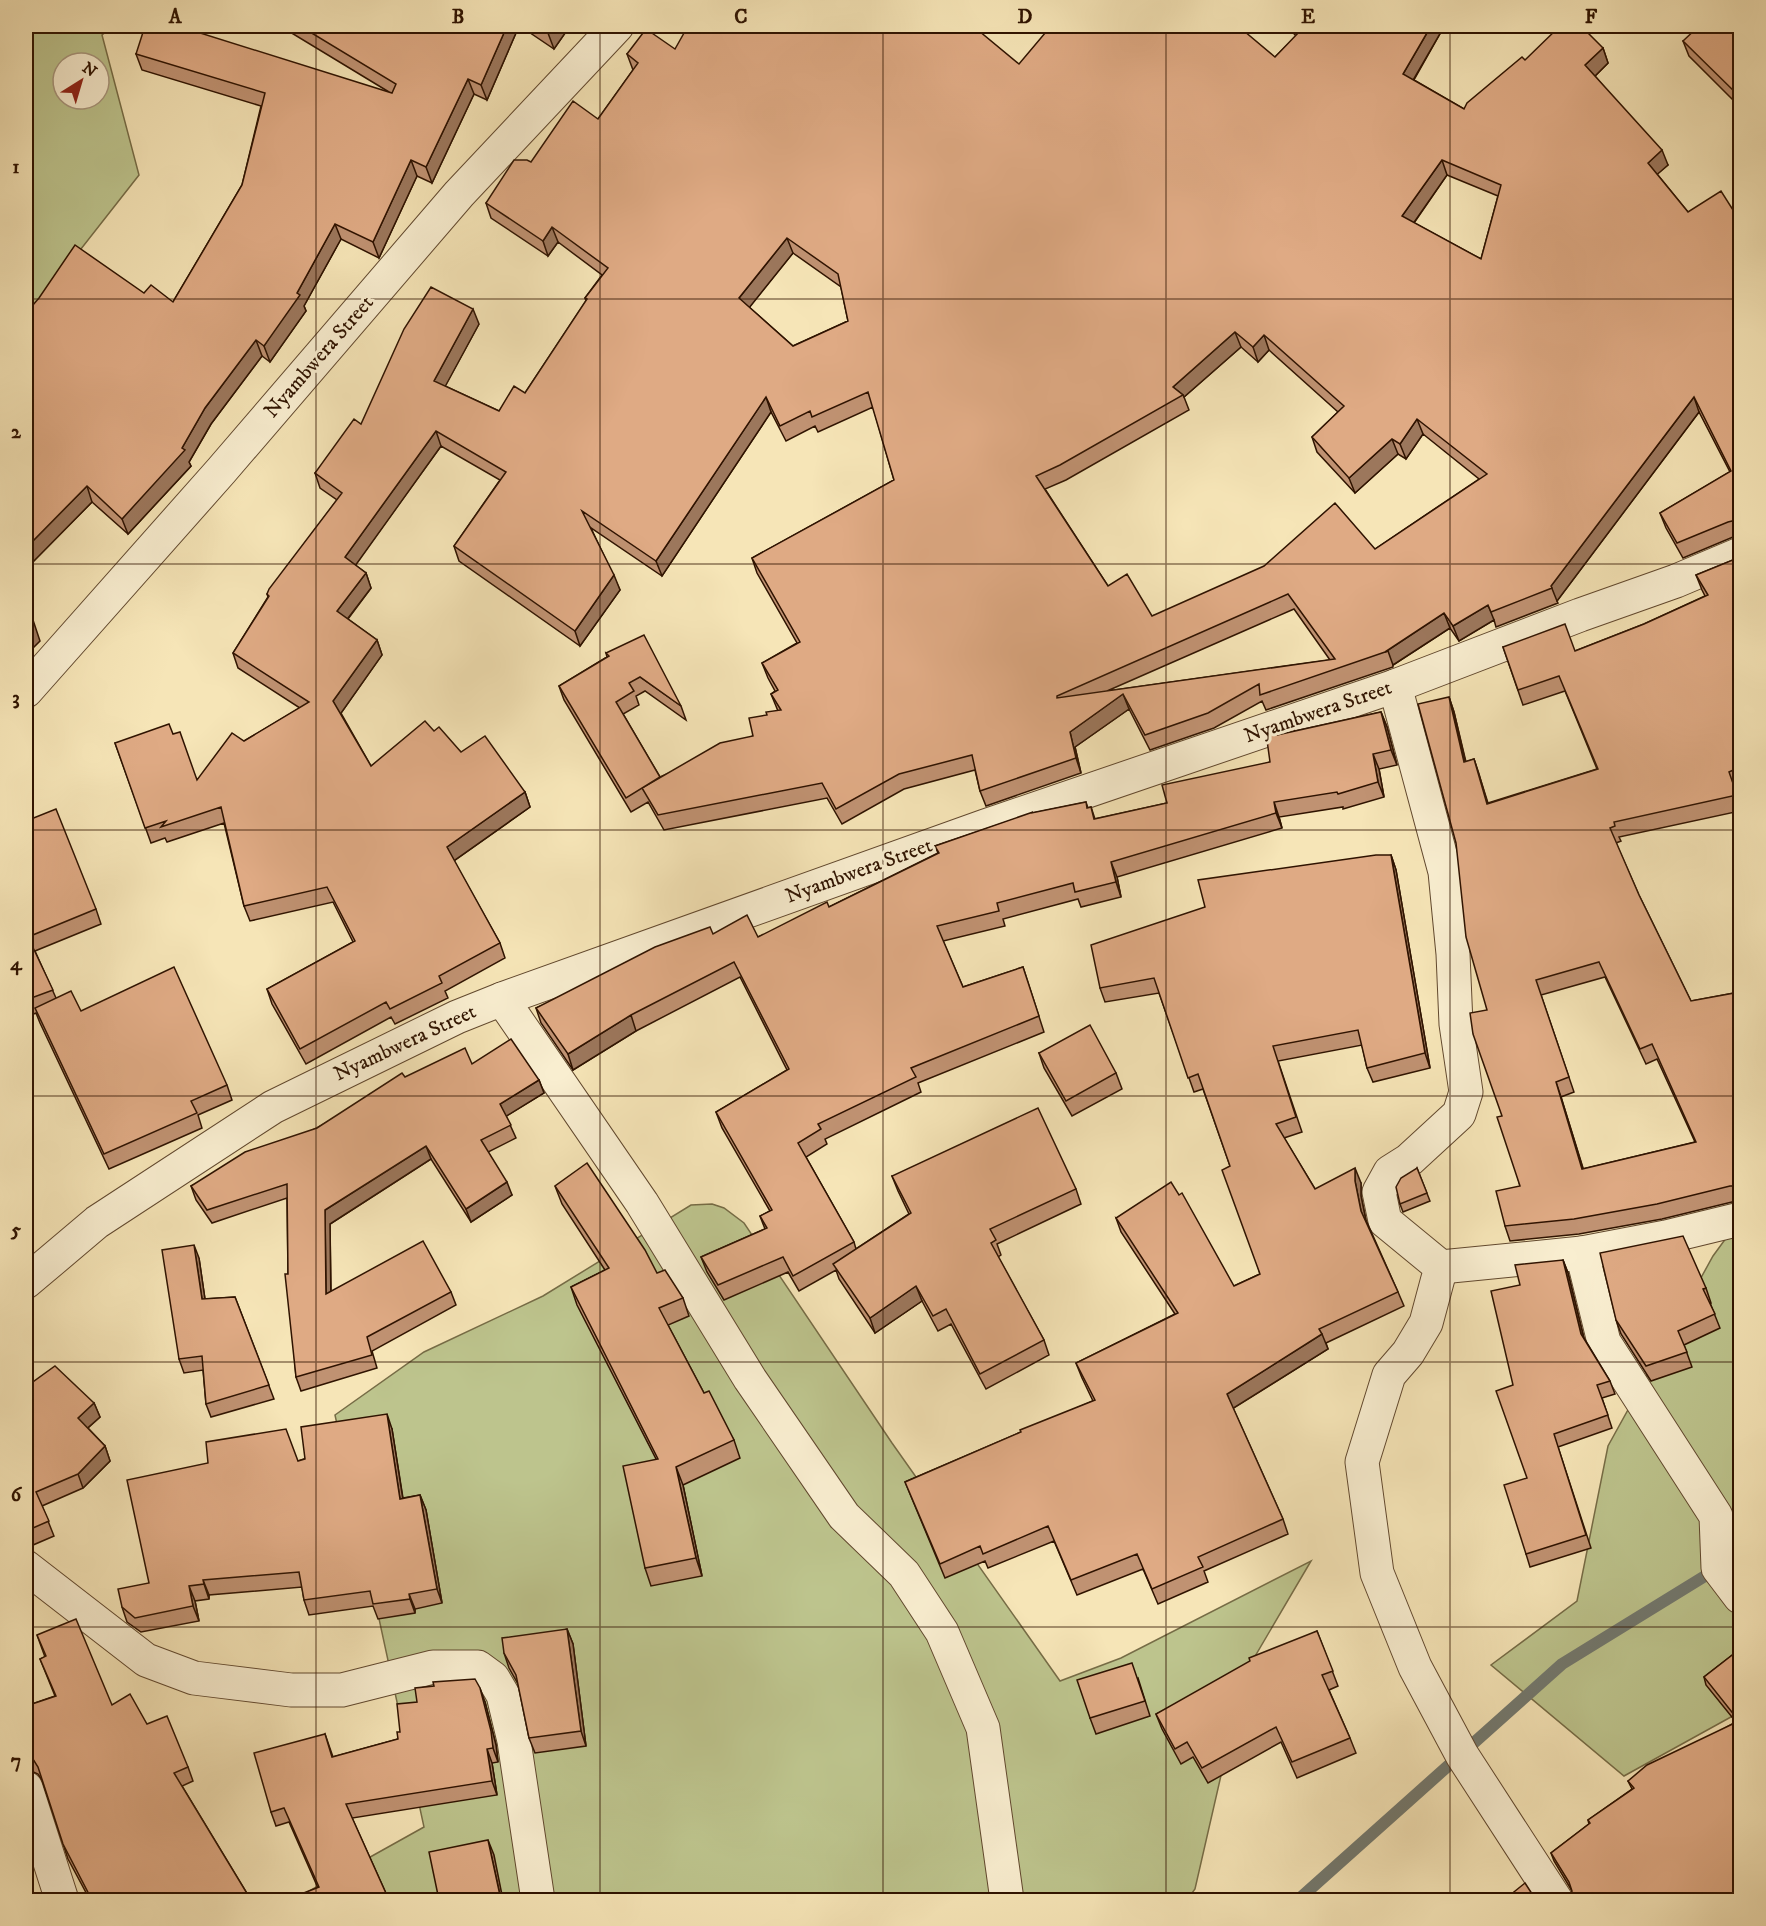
<svg xmlns="http://www.w3.org/2000/svg" width="1766" height="1926" font-family="'IM FELL DW Pica',serif">
	<rect width="100%" height="100%" fill="#f6e5b7"/>
	<filter id="stains"><feTurbulence type="fractalNoise" baseFrequency=".00333" numOctaves="4"/><feColorMatrix values="0 0 0 0 .2 0 0 0 0 .09 0 0 0 0 .02 0 0 0 .5 -.17"/></filter>
	<radialGradient id="worn" r=".72"><stop offset=".6" stop-color="#630" stop-opacity="0"/><stop offset="1" stop-color="#630" stop-opacity=".3"/></radialGradient>
	<g fill="#bdc48d" stroke="#766c46" stroke-width="1.5" fill-rule="evenodd">
		<path d="M26 26H113L102 35 139 175 26 319ZM63 63H99V99H63Z"/>
		<path d="M712 1204 724 1208 744 1223 892 1443 1060 1681 1121 1658 1311 1561 1244 1675 1195 1889 1187 1900H293L424 1827 335 1415 424 1352 543 1296 691 1205Z"/>
		<path d="M1740 1219V1712L1624 1776 1491 1665 1577 1601 1608 1446 1713 1256Z"/>
	</g>
	<g fill="none" stroke-linecap="round" stroke-linejoin="round">
		<path stroke="#73796f" stroke-width="12" d="M1298 1900 1562 1664 1718 1568 1740 1560"/>
		<g stroke="#61482e" stroke-width="35">
			<g id="minor">
				<path d="M1395 686 1445 872 1453 954 1456 1024 1466 1092 1459 1114 1409 1160 1390 1172 1379 1192 1385 1221 1441 1267 1426 1323 1408 1353 1389 1375 1362 1462 1377 1573 1415 1667 1462 1755 1556 1900"/>
				<path d="M26 691 221 471 459 194 617 26"/>
				<path d="M502 999 642 1203 750 1379 844 1516 904 1574 942 1632 983 1728 1007 1900"/>
				<path d="M1582 1253 1666 1237 1740 1219"/>
				<path d="M1441 1267 1582 1253 1604 1342 1716 1516 1718 1568 1740 1597"/>
				<path d="M26 1282 97 1222 273 1107 457 1017 502 999 985 826 1395 686 1580 615 1676 581 1740 554"/>
				<path d="M26 1567 146 1660 194 1678 291 1690H342L433 1667H478L493 1678 503 1695 514 1741 538 1900"/>
				<path d="M26 1788 62 1900"/>
			</g>
		</g>
		<use href="#minor" stroke="#f9eed0" stroke-width="33"/>
	</g>
	<g fill="#c09272" stroke="#2f1300" stroke-width="1.5" fill-rule="evenodd">
		<path d="M280 26H519L487 100 474 94 432 183 417 176 379 258 341 239 304 306 306 311 270 362 262 356 211 424 189 462 191 466 128 534 92 502 26 569V313L144 293 173 302 242 185 261 106 142 70 136 54 389 92Z"/>
		<path d="M520 26H570L554 49Z"/>
		<path d="M1287 26H1439L1441 32 1414 80 1464 109 1525 60 1603 48 1608 63 1595 76 1668 165 1657 174 1688 212 1740 221V536L1733 537 1683 558 1666 528 1660 513 1730 472 1699 412 1557 601 1558 603 1496 627 1494 620 1459 641 1450 628 1393 665V667L1266 710 1262 701 1214 728 1150 750 1129 709 1075 747 1081 773 986 806 980 791 975 770 904 789 842 824 827 798 664 830 648 802 631 812 564 700 559 686 607 657 606 653 681 706 686 720 645 691 636 696 639 705 623 714 660 777 753 736 767 715 778 711 771 694 775 691 768 678 762 663 797 643 757 573 752 558 894 480 873 407 818 432 815 426 786 441 771 412 662 576 591 528 620 590 580 646 459 561 454 546 500 480 441 446 355 565 366 573 371 588 348 619 377 640 382 655 341 713 371 766 434 731 461 752 525 792 530 807 454 861 500 943 505 958 445 991 448 998 395 1024 391 1017 306 1064 272 1004 267 989 353 942 333 902 250 921 244 906 224 823 167 842 165 838 151 843 115 743 173 734 197 780 244 741 300 708 238 668 233 653 268 597 267 594 337 500 320 488 315 473 361 424 479 324 445 386 499 411 525 393 586 301 585 298 602 275 558 242 548 256 491 218 486 203 531 162 598 119 633 70 627 54 675 49 1019 64 1275 57 1296 36ZM1447 175 1498 196 1481 259 1414 223ZM793 253 841 287 848 321 793 346 749 307ZM1241 347 1258 362 1269 350 1338 412 1312 437 1317 452 1355 493 1398 454 1406 459 1423 434 1479 479 1375 549 1152 616 1108 586 1045 489 1066 480 1189 410 1184 397ZM1294 609 1330 660 1107 691Z"/>
		<path d="M1740 26V107L1689 56 1683 41Z"/>
		<path d="M1740 557V785L1735 787 1740 804V811L1619 837 1621 841 1616 843 1639 895 1691 1001 1740 992V1201H1736L1662 1219 1579 1234 1510 1241 1505 1226 1520 1186 1502 1116 1487 1010 1449 697 1454 712 1466 762 1474 759 1488 803 1597 769 1565 691 1523 705 1503 647 1575 651 1644 624 1705 596 1702 590 1696 575ZM1605 977 1646 1064 1657 1059 1695 1142 1583 1169 1561 1097 1574 1092 1541 995Z"/>
		<path d="M1381 712 1387 727 1397 765 1379 769 1384 797 1343 809V807L1279 817 1282 828 1117 877 1121 897 1081 907 1078 899 1003 919 1005 926 943 941 963 987 1023 967 1044 1032 918 1083 921 1092 825 1139 827 1144 806 1157 854 1242 856 1249 909 1214 898 1191 892 1176 1076 1189 1081 1204 997 1244 1001 1255 998 1257 1044 1340 1049 1355 986 1389 951 1324 938 1331 922 1301 875 1333 839 1279 836 1270 799 1291 788 1272 724 1300 707 1272 701 1257 765 1229 760 1216 770 1211 722 1128 716 1112 787 1070 740 977 636 1031 573 1070 541 1023 536 1008 713 934 758 937 829 907 938 853 935 846 1033 813 1086 802 1088 808 1091 807 1095 819 1167 803 1270 762 1292 724 1295 731Z"/>
		<path d="M26 821 96 909 101 924 35 951 56 998 227 1085 232 1100 198 1115 202 1128 109 1169 40 1023 36 1013 26 1017Z"/>
		<path d="M1391 855 1396 870 1430 1068 1373 1082 1367 1068 1362 1045 1278 1061 1302 1132 1284 1138 1315 1189 1361 1183V1196L1366 1220 1398 1292 1404 1306 1326 1343 1328 1349 1233 1408 1283 1519 1288 1534 1204 1571 1208 1582 1158 1604 1143 1569 1077 1595 1054 1541 988 1568 985 1561 945 1578 905 1482 1093 1401 1082 1378 1076 1363 1175 1314 1121 1232 1116 1218 1234 1286 1260 1274 1230 1166 1203 1089 1194 1092 1159 993 1105 1002 1100 988Z"/>
		<path d="M1039 1053 1116 1073 1122 1089 1072 1116 1044 1068Z"/>
		<path d="M472 1064 539 1080 544 1093 506 1116 516 1138 488 1152 512 1195 471 1222 431 1159 330 1224 331 1291 451 1292 456 1305 372 1351 377 1368 301 1391 296 1377 288 1274 287 1198 212 1223 196 1200 191 1186 317 1128 405 1077Z"/>
		<path d="M1417 1168 1430 1201 1403 1212 1400 1204Z"/>
		<path d="M555 1186 657 1273 683 1298 689 1316 668 1325 704 1393 734 1440 740 1458 683 1485 702 1576 651 1586 645 1568 656 1459 577 1305 571 1287 605 1270 562 1204Z"/>
		<path d="M199 1258 205 1299 235 1297 274 1399 211 1417 206 1404 203 1370 184 1373 179 1359Z"/>
		<path d="M1563 1260 1568 1273 1584 1338 1610 1381 1615 1394 1602 1398 1612 1428 1558 1447 1591 1548 1530 1567 1526 1554 1527 1478 1513 1385 1520 1285Z"/>
		<path d="M1706 1288 1711 1303H1710L1720 1328 1684 1345 1692 1367 1651 1381 1621 1334 1616 1320Z"/>
		<path d="M26 1387 94 1403 100 1417 88 1428 105 1446 110 1461 83 1488 42 1506 54 1536 26 1548Z"/>
		<path d="M392 1429 403 1498 420 1495 426 1510 442 1603 415 1609V1613L378 1619 373 1606 309 1615 304 1600 302 1587 209 1595V1599L195 1601 199 1621 141 1632 127 1622 122 1607 149 1583 208 1463 298 1461Z"/>
		<path d="M567 1629 573 1644 586 1746 535 1753 529 1738 518 1684 509 1668 504 1653Z"/>
		<path d="M1317 1631 1338 1686 1329 1690 1350 1738 1356 1753 1297 1778 1281 1742 1208 1783 1193 1757 1181 1764 1162 1729 1156 1714Z"/>
		<path d="M37 1635 112 1705 147 1724 188 1767 193 1781 182 1786 251 1900H90L68 1859 42 1780 38 1774 29 1770H26V1706L55 1696 40 1659 45 1657Z"/>
		<path d="M1740 1649V1900L1572 1891 1554 1861 1551 1853 1589 1824 1588 1820 1632 1789 1628 1781 1736 1722 1706 1685 1704 1677Z"/>
		<path d="M1138 1678 1150 1716 1096 1734 1090 1718Z"/>
		<path d="M485 1702 496 1745 498 1762 492 1763 497 1795 352 1818 389 1900 318 1888 289 1822 276 1826 271 1812 325 1734 333 1757 398 1739Z"/>
	</g>
	<g fill="#9c775c" stroke="#2f1300" stroke-width="1.5">
		<path d="M507 26H519L487 100 481 85Z"/>
		<path d="M553 26H570L554 49 548 33Z"/>
		<path d="M1431 26H1439L1441 32 1408 89 1403 74Z"/>
		<path d="M1603 48 1608 63 1590 81 1585 65Z"/>
		<path d="M468 79 474 94 432 183 426 167Z"/>
		<path d="M1662 150 1668 165 1653 178 1648 163Z"/>
		<path d="M411 160 417 176 379 258 373 242Z"/>
		<path d="M1442 160 1447 175 1408 231 1402 216Z"/>
		<path d="M335 224 341 239 304 306 306 311 270 362 264 346 297 293Z"/>
		<path d="M552 227 558 242 548 256 543 241Z"/>
		<path d="M787 238 793 253 745 313 739 298Z"/>
		<path d="M473 309 479 324 440 396 434 381Z"/>
		<path d="M1235 332 1241 347 1184 397 1183 395 1173 387Z"/>
		<path d="M1264 335 1269 350 1258 362 1253 347Z"/>
		<path d="M256 340 262 356 211 424 189 462 191 466 128 534 122 519 182 448 205 408Z"/>
		<path d="M766 397 771 412 662 576 656 561Z"/>
		<path d="M1694 397 1699 412 1557 601 1551 586Z"/>
		<path d="M1417 419 1423 434 1406 459 1400 444Z"/>
		<path d="M436 431 441 446 350 573 345 557Z"/>
		<path d="M1392 439 1398 454 1355 493 1349 478Z"/>
		<path d="M87 486 92 502 26 569V548Z"/>
		<path d="M366 573 371 588 342 626 337 611Z"/>
		<path d="M614 575 620 590 580 646 575 631Z"/>
		<path d="M1488 605 1494 620 1459 641 1453 626Z"/>
		<path d="M1444 613 1450 628 1393 665 1388 651 1385 652Z"/>
		<path d="M33 620 40 641 26 655V627Z"/>
		<path d="M377 640 382 655 339 716 333 701Z"/>
		<path d="M1123 694 1129 709 1075 747 1081 773 1076 758 1070 732Z"/>
		<path d="M1449 697 1454 712 1469 777 1464 762Z"/>
		<path d="M1381 712 1387 727 1397 765 1391 750Z"/>
		<path d="M1292 724 1297 739 1277 735Z"/>
		<path d="M1373 754 1379 769 1384 797 1378 782Z"/>
		<path d="M1474 759 1479 774 1492 819 1487 804Z"/>
		<path d="M525 792 530 807 452 862 447 847Z"/>
		<path d="M1274 802 1279 817 1282 828 1276 813Z"/>
		<path d="M1391 855 1396 870 1430 1068 1425 1053Z"/>
		<path d="M1111 862 1117 877 1121 897 1116 882Z"/>
		<path d="M631 1015 636 1031 573 1070 568 1054Z"/>
		<path d="M539 1080 544 1093 505 1117 500 1104Z"/>
		<path d="M1556 1082 1561 1097 1588 1184 1582 1169Z"/>
		<path d="M426 1146 431 1159 330 1224 331 1307 326 1294 325 1210Z"/>
		<path d="M1355 1168 1361 1183V1196L1367 1226 1361 1211 1355 1181Z"/>
		<path d="M507 1182 512 1195 471 1222 466 1209Z"/>
		<path d="M194 1245 199 1258 207 1313 202 1299Z"/>
		<path d="M1563 1260 1568 1273 1586 1347 1581 1334Z"/>
		<path d="M916 1286 922 1301 875 1333 870 1318Z"/>
		<path d="M1322 1334 1328 1349 1232 1409 1227 1394Z"/>
		<path d="M94 1403 100 1417 83 1432 78 1418Z"/>
		<path d="M387 1414 392 1429 405 1513 400 1499Z"/>
		<path d="M105 1446 110 1461 83 1488 78 1474Z"/>
		<path d="M676 1467 683 1485 702 1576 696 1558Z"/>
		<path d="M420 1495 426 1510 442 1603 437 1589Z"/>
		<path d="M203 1580 209 1595V1599L204 1584Z"/>
		<path d="M189 1586 195 1601 199 1621 193 1606Z"/>
		<path d="M409 1594 415 1609V1613L410 1599Z"/>
		<path d="M567 1629 573 1644 586 1746 581 1731Z"/>
		<path d="M480 1688 485 1702 496 1745 498 1762 493 1748Z"/>
		<path d="M487 1749 492 1763 497 1795 492 1781Z"/>
		<path d="M488 1840 494 1855 503 1900H501Z"/>
	</g>
	<g fill="#dfaa84" stroke="#2f1300" stroke-width="1.5" fill-rule="evenodd">
		<path d="M145 26H178L392 93 396 84 300 26H507L481 85 468 79 426 167 411 160 373 242 335 224 297 293 300 295 264 346 256 340 205 408 182 448 185 450 122 519 87 486 26 548V313L39 298 75 245 144 293 151 285 173 302 242 185 265 93 136 54Z"/>
		<path d="M537 26H553L548 33Z"/>
		<path d="M688 26H973L1019 64 1051 26H1238L1275 57 1300 31 1295 26H1431L1403 74 1464 109 1467 103 1522 57 1525 60 1560 26H1581L1603 48 1585 65 1662 150 1648 163 1688 212 1721 191 1740 221V522L1736 520 1728 522 1677 543 1660 513 1731 471 1694 397 1551 586 1552 588 1491 612 1488 605 1453 626 1444 613 1385 652 1388 651 1260 695 1259 684 1208 713 1145 735 1123 694 1070 732 1076 758 980 791 972 755 899 774 836 809 822 783 658 815 642 788 720 743 753 736 749 718 767 715 766 712 781 710 771 694 778 690 762 663 800 642 752 558 894 480 868 392 812 417 810 411 780 426 766 397 656 561 582 511 614 575 575 631 454 546 506 472 436 431 345 557 366 573 337 611 377 640 333 701 371 766 425 721 434 731 439 727 461 752 485 736 525 792 447 847 500 943 439 976 442 983 390 1009 386 1002 300 1049 267 989 355 941 327 887 244 906 221 807 161 827 166 821 145 828 115 743 169 724 173 734 180 732 197 780 232 733 244 741 309 702 233 653 269 596 267 594 269 589 342 493 315 473 354 419 361 424 404 329 431 287 473 309 434 381 499 411 514 386 525 393 587 299 585 298 608 268 552 227 543 241 486 203 514 160H527L531 162 573 101 598 119 638 63 627 54 646 29 675 49ZM1442 160 1501 185 1481 259 1402 216ZM787 238 838 274 848 321 793 346 739 298ZM1235 332 1253 347 1264 335 1344 406 1312 437 1349 478 1392 439 1400 444 1417 419 1487 474 1375 549 1335 503 1264 566 1152 616 1127 574 1108 586 1036 476 1060 465 1183 395 1173 387ZM1288 594 1335 659 1057 698V696Z"/>
		<path d="M1699 26H1740V97L1683 41Z"/>
		<path d="M1740 557V767L1729 772 1737 795 1614 822 1615 826 1610 828 1639 895 1691 1001 1740 992V1186H1730L1657 1204 1574 1219 1505 1226 1496 1191 1520 1186 1497 1117 1502 1116 1473 1034 1470 1013 1487 1010 1466 937 1456 843 1418 704 1449 697 1464 762 1474 759 1487 804 1598 769 1559 676 1518 690 1503 647 1565 624 1575 651 1644 624 1708 595 1696 575ZM1599 962 1640 1049 1652 1044 1696 1142 1582 1169 1556 1082 1569 1077 1536 980Z"/>
		<path d="M26 613 33 620 26 627Z"/>
		<path d="M644 635 681 706 640 677 629 683 634 691 616 702 660 777 626 798 559 686 609 656 606 653Z"/>
		<path d="M1381 712 1391 750 1373 754 1378 782 1338 794 1337 792 1274 802 1276 813 1111 862 1116 882 1075 892 1073 883 997 903 999 911 937 926 963 987 1023 967 1039 1016 911 1068 916 1077 818 1124 821 1129 798 1143 854 1242 793 1276 783 1257 718 1285 701 1257 767 1228 760 1216 772 1210 716 1112 789 1069 734 962 631 1015 568 1054 536 1008 655 947 710 927 713 934 747 915 758 937 827 902 829 907 939 853 935 846 1033 812 1031 813 1086 802 1087 808 1091 807 1094 819 1167 803 1162 785 1270 762 1266 733 1292 724 1277 735Z"/>
		<path d="M56 809 96 909 28 937 53 990 26 1000V821Z"/>
		<path d="M1376 855H1391L1425 1053 1367 1068 1358 1030 1273 1046 1296 1117 1276 1124 1315 1189 1355 1168V1181L1361 1211 1398 1292 1319 1329 1322 1334 1227 1394 1283 1519 1198 1557 1203 1567 1152 1589 1137 1554 1071 1580 1048 1526 983 1554 980 1546 940 1564 905 1482 1021 1432 1020 1430 1095 1400 1076 1363 1178 1313 1116 1218 1171 1182 1179 1195 1182 1193 1234 1286 1260 1274 1222 1170 1230 1166 1198 1074 1188 1078 1154 978 1100 988 1091 945 1205 907 1198 880Z"/>
		<path d="M174 967 227 1085 191 1101 197 1113 104 1154 35 1008 71 991 81 1011Z"/>
		<path d="M1090 1025 1116 1073 1066 1101 1039 1053Z"/>
		<path d="M511 1039 539 1080 500 1104 511 1125 481 1140 507 1182 466 1209 426 1146 325 1210 326 1294 423 1241 451 1292 367 1337 372 1355 296 1377 285 1274H288L287 1184 207 1210 191 1186 245 1152 317 1128 402 1073 405 1077 465 1048 472 1064Z"/>
		<path d="M1038 1108 1076 1189 990 1229 996 1240 991 1243 1044 1340 980 1374 946 1309 933 1316 916 1286 870 1318 833 1264 911 1213 892 1176Z"/>
		<path d="M587 1163 645 1250 657 1273 665 1270 683 1298 659 1308 704 1393 709 1391 734 1440 676 1467 696 1558 645 1568 623 1466 658 1459 571 1287 609 1268 555 1186Z"/>
		<path d="M1417 1168 1427 1193 1400 1204 1396 1187 1401 1178Z"/>
		<path d="M1683 1236 1706 1288 1703 1289 1715 1314 1678 1331 1687 1352 1646 1366 1616 1320 1600 1253Z"/>
		<path d="M194 1245 202 1299 235 1297 269 1385 206 1404 202 1356 179 1359 162 1250Z"/>
		<path d="M1563 1260 1581 1334 1610 1381 1597 1385 1608 1415 1554 1434 1586 1535 1526 1554 1504 1485 1527 1478 1496 1391 1513 1385 1491 1291 1520 1285 1515 1265Z"/>
		<path d="M55 1366 94 1403 78 1418 105 1446 78 1474 36 1492 49 1521 26 1531V1387Z"/>
		<path d="M387 1414 400 1499 420 1495 437 1589 409 1594 410 1599 373 1604 370 1591 304 1600 299 1572 203 1580 204 1584 189 1586 193 1606 135 1618 122 1607 118 1589 149 1583 127 1480 208 1463 206 1442 286 1429 298 1461 305 1459 301 1427Z"/>
		<path d="M76 1619 112 1705 130 1694 147 1724 167 1716 188 1767 174 1773 251 1900H92L63 1844 38 1767 33 1759 26 1756V1706L56 1696 40 1659 46 1656 37 1635Z"/>
		<path d="M567 1629 581 1731 529 1738 516 1675 504 1653 502 1638Z"/>
		<path d="M1317 1631 1333 1671 1322 1675 1350 1738 1292 1762 1276 1727 1202 1768 1187 1742 1175 1749 1156 1714 1250 1661 1249 1658Z"/>
		<path d="M1740 1649V1900H1570L1572 1891 1569 1882 1551 1853 1590 1823 1588 1820 1634 1788 1628 1781 1647 1765 1739 1721 1704 1677Z"/>
		<path d="M1132 1663 1145 1701 1090 1718 1077 1680Z"/>
		<path d="M475 1679 480 1688 491 1731 493 1748 487 1749 492 1781 346 1804 389 1900H297L296 1896 319 1887 284 1808 271 1812 254 1753 325 1734 332 1757 398 1739 397 1732H400L397 1704 417 1702 415 1688 434 1686 433 1682Z"/>
		<path d="M488 1840 501 1900H439L429 1852Z"/>
		<path d="M1525 1883 1536 1900H1504Z"/>
	</g>
	<path fill="none" stroke="#2f1300" stroke-width="1.5" stroke-opacity="0.55" d="M316 26V1900M600 26V1900M883 26V1900M1166 26V1900M1450 26V1900M26 299H1740M26 564H1740M26 830H1740M26 1096H1740M26 1362H1740M26 1627H1740"/>
	<g text-anchor="middle" dominant-baseline="central" stroke-width="6" stroke-linejoin="round" paint-order="stroke">
		<g font-size="21" fill="#2f1300" stroke="#f9eed0">
			<text transform="translate(319 357) rotate(-49)">Nyambwera Street</text>
			<text transform="translate(1318 712) rotate(-19)">Nyambwera Street</text>
			<text transform="translate(859 871) rotate(-20)">Nyambwera Street</text>
			<text transform="translate(405 1043) rotate(-25)">Nyambwera Street</text>
		</g>
	</g>
	<rect width="1766" height="1926" fill="none" stroke="#f6e5b7" stroke-width="66"/>
	<g transform="translate(81 81) rotate(37)"><circle r="28" fill="#f9eed0" stroke="#a8967d" stroke-width="1.5"/>
	<path d="M0-4.5L10 22L0 15L-10 22Z" fill="#8f2418"/>
	<text y="-9" font-size="16" font-weight="bold" text-anchor="middle" fill="#2f1300">N</text>
	</g>
	<rect x="33" y="33" width="1700" height="1860" fill="none" stroke="#2f1300" stroke-width="2"/>
	<g font-size="20" text-anchor="middle" font-weight="bold" fill="#2f1300">
		<text x="175" y="23">A</text>
		<text x="458" y="23">B</text>
		<text x="741" y="23">C</text>
		<text x="1025" y="23">D</text>
		<text x="1308" y="23">E</text>
		<text x="1591" y="23">F</text>
		<text x="16" y="173">1</text>
		<text x="16" y="438">2</text>
		<text x="16" y="704">3</text>
		<text x="16" y="970">4</text>
		<text x="16" y="1236">5</text>
		<text x="16" y="1501">6</text>
		<text x="16" y="1767">7</text>
	</g>
	<rect width="100%" height="100%" filter="url(#stains)"/>
	<rect width="100%" height="100%" fill="url(#worn)"/>
</svg>
